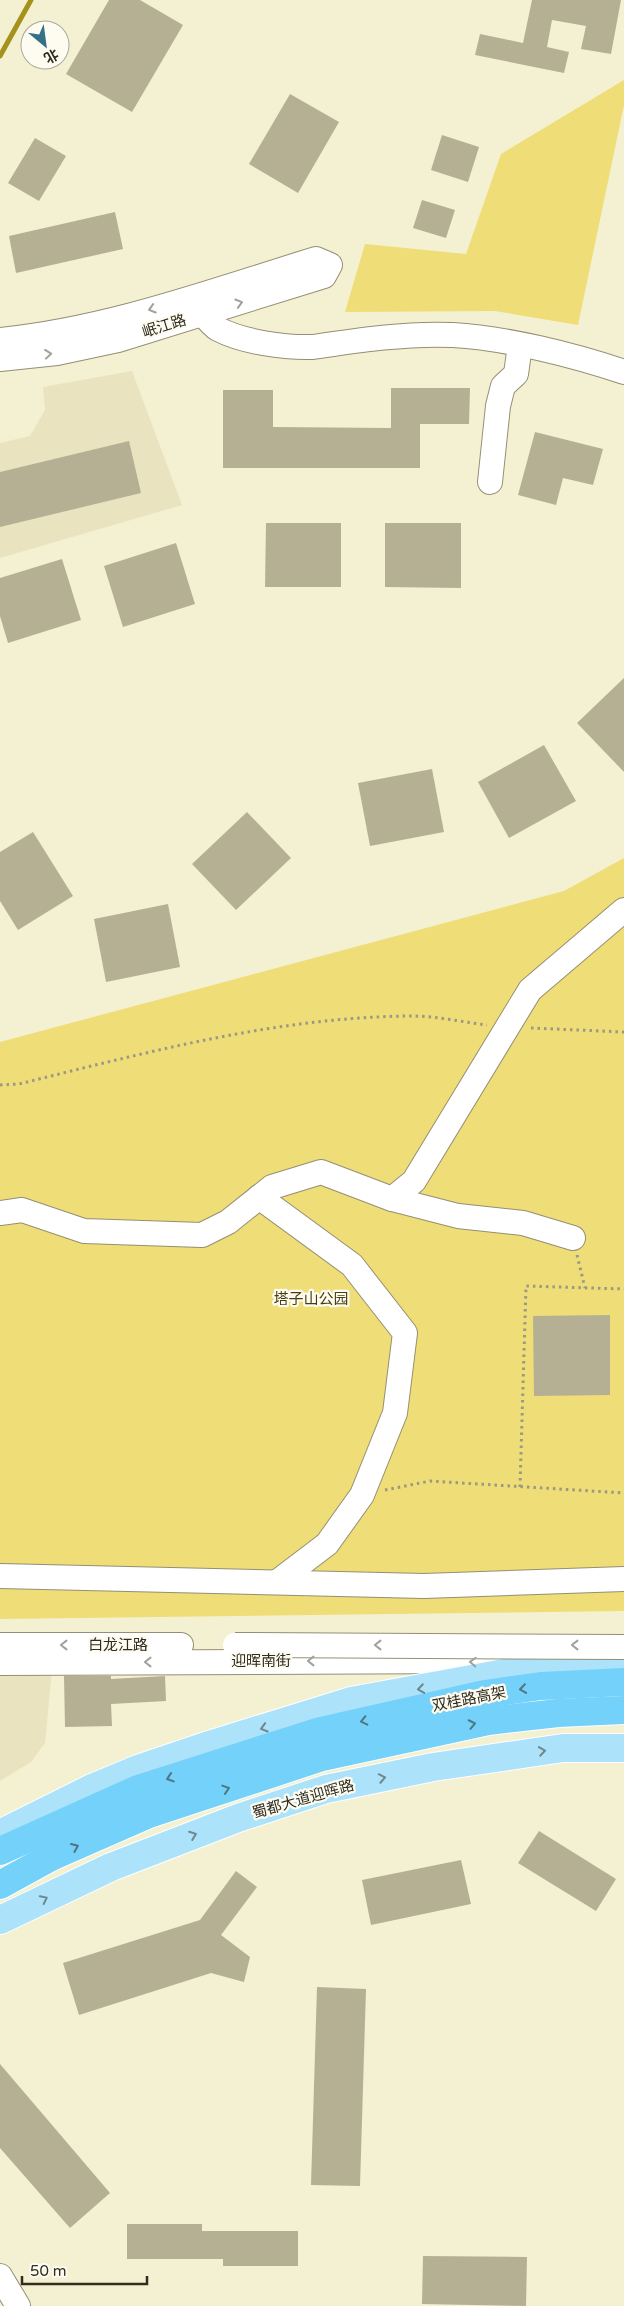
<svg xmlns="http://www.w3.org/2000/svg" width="624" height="2306" font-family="'Varela Round','Noto Sans SC',sans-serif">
	<rect width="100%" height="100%" fill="#f4f0d2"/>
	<g fill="#e9e3bf">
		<path d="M132 371 182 505 0 558V443L30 436 45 410 43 387Z"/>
		<path d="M52 1670 45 1743 31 1762 0 1781V1672Z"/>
	</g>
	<g fill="#efdd77">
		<path d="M624 80V105L578 325 495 311 345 312 365 244 466 254 501 154Z"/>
		<path d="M624 858V1611L0 1619V1042L564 891Z"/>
	</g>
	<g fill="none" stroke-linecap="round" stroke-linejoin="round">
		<path stroke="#a5921d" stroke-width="5" d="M0 56 31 0"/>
	</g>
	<g fill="#b5b094">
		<path d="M109 0H140L183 25 132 112 66 74Z"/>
		<path d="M532 0H621L611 54 581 49 586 26 552 20 547 47 569 52 564 73 475 55 480 34 523 43Z"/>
		<path d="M290 94 339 122 298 193 249 164Z"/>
		<path d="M442 135 479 147 468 182 431 170Z"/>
		<path d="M35 138 66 156 39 201 8 183Z"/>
		<path d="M422 200 455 210 446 238 413 228Z"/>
		<path d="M115 212 123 249 16 273 9 236Z"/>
		<path d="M391 388H470L469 424H420V468H223V390H273V427L391 428Z"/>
		<path d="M535 432 603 449 593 485 563 478 556 505 518 495Z"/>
		<path d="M129 441 141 493 0 527V472Z"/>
		<path d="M266 523H341V587H265Z"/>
		<path d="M385 523H461V588L385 587Z"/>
		<path d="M176 543 195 604 123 627 104 566Z"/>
		<path d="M62 559 81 620 8 643 0 616V578Z"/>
		<path d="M624 678V772L577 723Z"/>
		<path d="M544 745 576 801 509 838 478 782Z"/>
		<path d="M432 769 444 832 370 846 358 783Z"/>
		<path d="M247 812 291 858 236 910 192 864Z"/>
		<path d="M33 832 73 896 18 930 0 901V852Z"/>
		<path d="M168 904 180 967 106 982 94 919Z"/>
		<path d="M610 1315V1395L534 1396 533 1316Z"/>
		<path d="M64 1676H111V1679L165 1676 166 1701 111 1704 112 1726 65 1727Z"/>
		<path d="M539 1831 616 1879 596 1911 518 1863Z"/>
		<path d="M461 1860 471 1904 371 1925 362 1880Z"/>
		<path d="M236 1871 257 1887 221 1935 250 1957 244 1982 211 1973 79 2015 63 1963 200 1920Z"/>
		<path d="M317 1987 366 1989 360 2186 311 2185Z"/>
		<path d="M0 2064 110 2193 70 2228 0 2148Z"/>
		<path d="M127 2224H202V2231H298V2266H223V2259H127Z"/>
		<path d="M423 2256 527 2257 526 2306 422 2304Z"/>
	</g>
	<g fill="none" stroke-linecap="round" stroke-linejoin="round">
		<g stroke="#948f74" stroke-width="26">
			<g id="minor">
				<path d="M194 303C201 310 209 324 218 329 243 342 285 348 313 347 359 340 407 333 453 335 506 338 574 355 624 372"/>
				<path d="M0 340C109 329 212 291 316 259L330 265 324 276 118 340 57 353 0 359"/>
				<path d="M490 482 498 406 503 386 516 374 520 345"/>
				<path d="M259 1197 352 1265 405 1333 395 1413 362 1495 327 1544 277 1582"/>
				<path d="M392 1199 458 1216 523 1223 573 1238"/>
				<path d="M0 1213 22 1210 84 1231 202 1235 228 1222 272 1187 321 1172 392 1199 414 1181 530 990 624 910"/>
				<path d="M0 1576 424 1586 624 1579"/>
				<path d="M0 1645H181"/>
				<path d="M0 1663 477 1661 515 1669"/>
				<path d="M0 2276 18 2306"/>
			</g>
		</g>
		<g stroke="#fff" stroke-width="30">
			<g id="major">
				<path d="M0 1834 90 1789 138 1769 209 1745 351 1701 521 1670 624 1663"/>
				<path d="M0 1920 111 1867 238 1818 326 1789 433 1767 563 1748H624"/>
			</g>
		</g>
		<g stroke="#fff" stroke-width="30">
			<g id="highway">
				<path d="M0 1851 138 1789 317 1732 485 1694 541 1686 624 1682"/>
				<path d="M0 1885 51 1857 149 1814 322 1757 488 1721 558 1713 624 1710"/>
			</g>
		</g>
		<g stroke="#9c9983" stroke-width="3" stroke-dasharray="2.5 4" stroke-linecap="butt">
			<path d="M531 1028 624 1032"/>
			<path d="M0 1085 19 1084C148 1052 278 1017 411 1016 436 1016 462 1022 487 1025"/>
			<path d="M577 1255 585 1288"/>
			<path d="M520 1487 526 1286 624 1289"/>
			<path d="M385 1490 430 1481 624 1493"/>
		</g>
		<use href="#minor" stroke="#fff" stroke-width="24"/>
		<use href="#major" stroke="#ace3fb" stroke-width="28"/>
		<use href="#highway" stroke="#74d1f9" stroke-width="28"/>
		<g stroke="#948f74" stroke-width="26" stroke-linecap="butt">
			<path id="minor-bridge" d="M235 1645 624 1647"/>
		</g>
		<use href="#minor-bridge" stroke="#fff" stroke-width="24"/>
	</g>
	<defs><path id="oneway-chevron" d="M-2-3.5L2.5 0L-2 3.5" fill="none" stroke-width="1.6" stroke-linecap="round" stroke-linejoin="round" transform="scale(1.25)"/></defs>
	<g stroke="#a1a09c">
		<use href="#oneway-chevron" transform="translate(239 303) rotate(-17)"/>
		<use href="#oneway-chevron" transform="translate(152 309) rotate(163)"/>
		<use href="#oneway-chevron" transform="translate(48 354) rotate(-6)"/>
		<use href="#oneway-chevron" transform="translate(64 1645) rotate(-180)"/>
		<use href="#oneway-chevron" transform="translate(378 1645) rotate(180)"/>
		<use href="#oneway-chevron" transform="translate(575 1645) rotate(-180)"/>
		<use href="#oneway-chevron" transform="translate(311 1661) rotate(180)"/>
		<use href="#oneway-chevron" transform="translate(148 1662) rotate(180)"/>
		<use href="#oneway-chevron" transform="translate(473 1662) rotate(-177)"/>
	</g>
	<g stroke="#6e888e">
		<use href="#oneway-chevron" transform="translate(421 1689) rotate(171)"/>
		<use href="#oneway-chevron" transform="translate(264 1728) rotate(163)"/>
		<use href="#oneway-chevron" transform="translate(542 1751) rotate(-9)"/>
		<use href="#oneway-chevron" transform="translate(382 1778) rotate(-11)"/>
		<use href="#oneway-chevron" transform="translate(193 1835) rotate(-21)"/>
		<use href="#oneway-chevron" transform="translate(44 1899) rotate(-26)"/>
	</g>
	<g stroke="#4e7783">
		<use href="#oneway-chevron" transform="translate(523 1689) rotate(172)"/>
		<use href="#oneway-chevron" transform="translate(364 1721) rotate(167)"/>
		<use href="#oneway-chevron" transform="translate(472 1724) rotate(-12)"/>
		<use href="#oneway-chevron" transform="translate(170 1778) rotate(162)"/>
		<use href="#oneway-chevron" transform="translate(226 1789) rotate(-18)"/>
		<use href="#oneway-chevron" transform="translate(75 1847) rotate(-23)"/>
	</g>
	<g text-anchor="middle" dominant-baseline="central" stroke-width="4.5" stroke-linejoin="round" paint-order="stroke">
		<g font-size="15" fill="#2f2d22" stroke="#fefcf0">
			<text transform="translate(164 326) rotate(-17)">岷江路</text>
			<text x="118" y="1645">白龙江路</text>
			<text x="261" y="1661">迎晖南街</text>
			<text transform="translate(469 1699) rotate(-11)">双桂路高架</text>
			<text transform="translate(303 1799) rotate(-16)">蜀都大道迎晖路</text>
		</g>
		<g font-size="15" fill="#463e11" stroke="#fefcf0">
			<text x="311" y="1299">塔子山公园</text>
		</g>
	</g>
	<g transform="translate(45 45) rotate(151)"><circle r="24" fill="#fefcf0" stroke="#aba99e"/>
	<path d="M0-4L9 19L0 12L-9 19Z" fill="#356f88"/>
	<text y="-8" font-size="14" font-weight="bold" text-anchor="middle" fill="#2f2d22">北</text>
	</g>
	<path d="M22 2276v8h125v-8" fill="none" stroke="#2f2d22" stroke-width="2.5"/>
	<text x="30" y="2276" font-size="15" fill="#2f2d22" stroke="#fefcf0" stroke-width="4" paint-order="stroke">50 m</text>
</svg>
